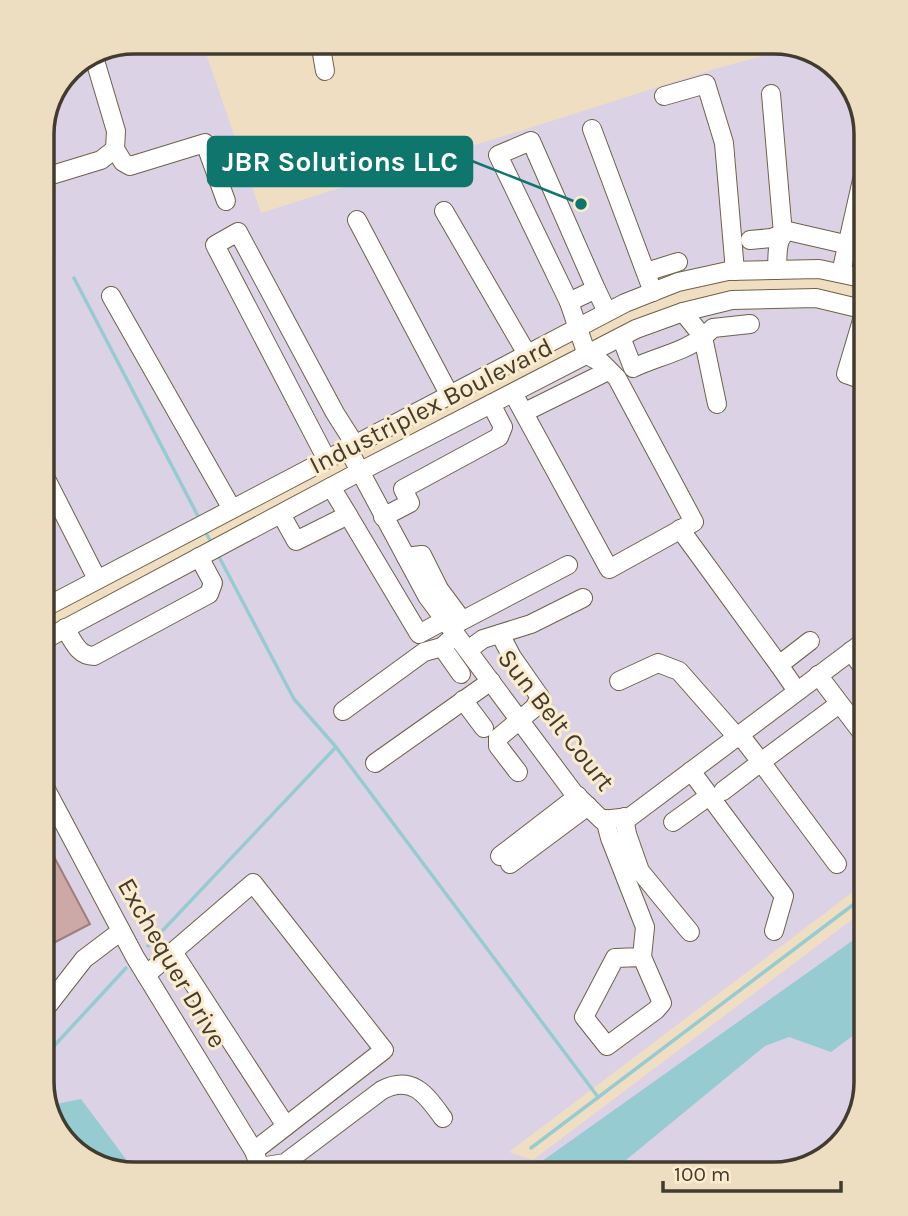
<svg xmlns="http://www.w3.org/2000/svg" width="908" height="1216" font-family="Karla,sans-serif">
	<rect width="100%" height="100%" fill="#efdec1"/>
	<g fill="#dcd2e6">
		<path d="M134 42H202L261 213 718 68 795 47 820 55 853 88 866 134V279L841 273 678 282 42 609V128L73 65Z"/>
		<path d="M732 300 866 310V882L509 1152 533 1160 866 909V1082L853 1128 820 1161 774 1174H129L88 1161 55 1128 42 1082V641L636 329Z"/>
	</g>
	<g fill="#97cbd2">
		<path d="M866 931V1026L831 1052 789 1037 765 1046 609 1174H505L510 1170 538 1164Z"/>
		<path d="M81 1099 137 1174H129L88 1161 55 1128 50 1113 56 1104Z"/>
	</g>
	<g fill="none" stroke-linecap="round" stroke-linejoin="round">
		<g stroke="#97cbd2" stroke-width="3.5">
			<path d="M74 278 199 518"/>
			<path d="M205 531 211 542"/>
			<path d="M218 555 294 699 336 747"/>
			<path d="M148 946 336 747 598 1097"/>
			<path d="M42 1059 126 968"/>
			<path d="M531 1148 866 895"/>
		</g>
	</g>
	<path fill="#cca8a6" stroke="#a07e7b" stroke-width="2" d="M42 810 54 832 44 838 90 924 42 949Z"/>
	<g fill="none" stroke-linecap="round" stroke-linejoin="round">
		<g stroke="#706147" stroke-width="20">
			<g id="minor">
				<path d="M320 42 325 71"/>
				<path d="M94 57 116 131 115 149"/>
				<path d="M664 96 706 84 724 143 735 271"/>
				<path d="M592 129 653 292"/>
				<path d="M115 149 123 162 130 166 205 143 226 201"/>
				<path d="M42 178 101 160 115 149"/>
				<path d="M444 211 527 354"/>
				<path d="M357 220 449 394"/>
				<path d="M750 240 771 238 783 234 771 94"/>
				<path d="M777 270C778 257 775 238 788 231L849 245"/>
				<path d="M646 272 678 262"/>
				<path d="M841 273 866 162"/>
				<path d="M111 296 232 509"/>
				<path d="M569 302 498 155 531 141 596 289"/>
				<path d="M865 310 846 374 866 381"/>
				<path d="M683 312 703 337 713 328 750 324"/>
				<path d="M621 337 633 368C656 357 683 352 703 337L717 404"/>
				<path d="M513 393 609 569 694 522 617 378 602 363 587 355 569 302 596 289 607 312"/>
				<path d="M525 412 608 371"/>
				<path d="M347 447 427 596 573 792 602 820 630 817 866 640"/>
				<path d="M326 458 215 245 238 232 335 413 354 443"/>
				<path d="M42 471 97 579"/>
				<path d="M281 514 296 541 348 515 331 487"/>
				<path d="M348 515 419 634 445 620"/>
				<path d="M383 517 410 503 403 489 499 437 503 427 491 404"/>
				<path d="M680 529 779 665"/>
				<path d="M406 557 422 555 439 589 462 620"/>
				<path d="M42 609 625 303 678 282 728 271 819 269 866 279"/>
				<path d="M450 627 568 565"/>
				<path d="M65 628C73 641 78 656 94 656L209 594 213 583 199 557"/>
				<path d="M500 634 512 657 540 697 534 708 498 738V746L518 772"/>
				<path d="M451 639 442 647 461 674"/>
				<path d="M42 641 359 472 636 329 683 312 732 300 816 298 866 310"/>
				<path d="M468 650 483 639 531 624 583 598"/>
				<path d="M851 651 866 672"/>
				<path d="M818 675 866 738"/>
				<path d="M619 681 658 663 679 671 737 737"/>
				<path d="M797 691 779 665 810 641"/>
				<path d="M463 700 484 728"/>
				<path d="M343 711 424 652 442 647"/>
				<path d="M375 763 491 681"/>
				<path d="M691 771 784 896 774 931"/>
				<path d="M42 782 135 957 254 1151 260 1167"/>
				<path d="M723 791 761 762 740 735"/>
				<path d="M624 817 627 834 640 871 690 932"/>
				<path d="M605 819 610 838 645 927 642 957 662 1003 656 1010 607 1046 584 1017 615 958 642 957"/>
				<path d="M673 822 709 796"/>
				<path d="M500 856 578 796"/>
				<path d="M510 864 588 806"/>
				<path d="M837 864 761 762 839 704"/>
				<path d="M173 952 286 1126"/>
				<path d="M146 975 253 883 384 1050 254 1151"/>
				<path d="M42 1010 49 1004 84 959 121 931"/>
				<path d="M260 1167 285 1163 382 1090C413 1074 427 1096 443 1118"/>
			</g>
		</g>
		<use href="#minor" stroke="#fff" stroke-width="18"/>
	</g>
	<g text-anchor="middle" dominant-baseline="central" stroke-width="6" stroke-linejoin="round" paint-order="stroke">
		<g font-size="26" fill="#423b2f" stroke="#fcecce">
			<text transform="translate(431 406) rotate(-27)">Industriplex Boulevard</text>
			<text transform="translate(556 720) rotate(52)">Sun Belt Court</text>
			<text transform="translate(172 963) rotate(60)">Exchequer Drive</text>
		</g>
	</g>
	<path d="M0 0H908V1216H0ZM134 54H774A80 80 0 0 1 854 134V1082A80 80 0 0 1 774 1162H134A80 80 0 0 1 54 1082V134A80 80 0 0 1 134 54Z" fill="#eddec1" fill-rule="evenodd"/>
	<path fill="none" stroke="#423b2f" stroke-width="3.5" d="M134 54H774A80 80 0 0 1 854 134V1082A80 80 0 0 1 774 1162H134A80 80 0 0 1 54 1082V134A80 80 0 0 1 134 54Z"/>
	<path fill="none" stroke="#0f766e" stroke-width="2.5" d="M581 204L472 161"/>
	<circle fill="#0f766e" stroke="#fcecce" stroke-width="2.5" cx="581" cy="204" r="7"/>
	<rect fill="#0f766e" stroke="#0f766e" stroke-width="2.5" x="208" y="137" width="264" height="49" rx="7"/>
	<g font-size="28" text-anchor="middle" font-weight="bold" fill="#fff">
		<text x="340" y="171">JBR Solutions LLC</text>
	</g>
	<path d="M663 1181v10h178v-10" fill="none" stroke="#423b2f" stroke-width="3.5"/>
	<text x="674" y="1181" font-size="21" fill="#423b2f" stroke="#fcecce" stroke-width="5" paint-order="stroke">100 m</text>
</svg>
